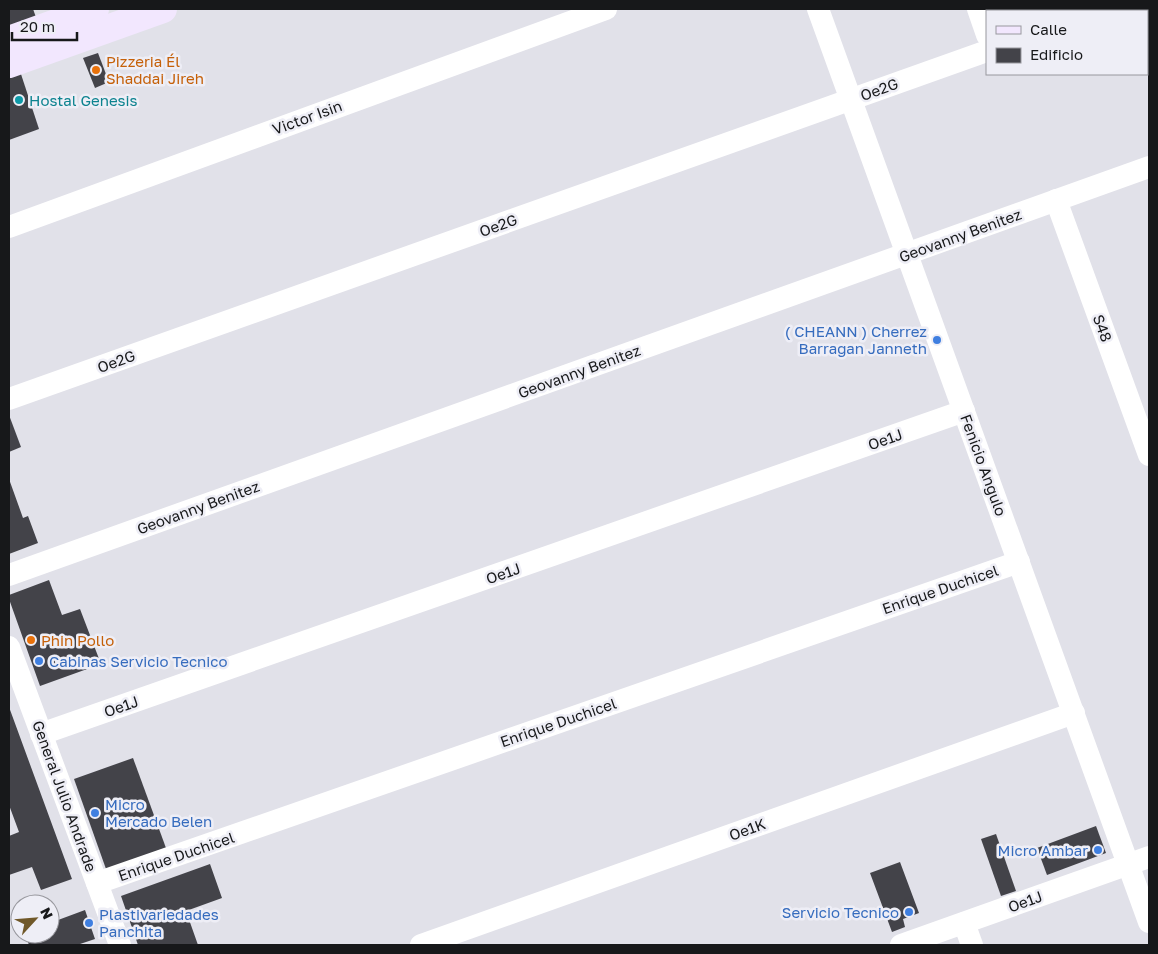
<svg xmlns="http://www.w3.org/2000/svg" width="1158" height="954" font-family="'Golos Text',sans-serif">
	<rect width="100%" height="100%" fill="#e1e1e9"/>
	<g fill="#434349">
		<path d="M9 9H33L37 20 9 30Z"/>
		<path d="M98 53 109 82 95 88 83 58Z"/>
		<path d="M19 68 39 129 9 140V71Z"/>
		<path d="M9 415 21 447 9 452Z"/>
		<path d="M9 479 23 518 28 516 38 543 9 554Z"/>
		<path d="M49 580 62 615 80 609 101 664 40 686 9 599V595Z"/>
		<path d="M9 707 72 879 41 890 32 867 9 875V836L19 832 9 805Z"/>
		<path d="M133 758 166 848 106 869 74 779Z"/>
		<path d="M1096 826 1106 853 1047 875 1037 848Z"/>
		<path d="M996 834 1016 891 1001 896 981 839Z"/>
		<path d="M900 862 919 913 903 919 905 927 892 932 870 873Z"/>
		<path d="M210 864 222 898 186 911 198 945H138L121 896Z"/>
		<path d="M85 910 95 939 77 945H29L25 934H50V923Z"/>
	</g>
	<g fill="none" stroke-linecap="round" stroke-linejoin="round">
		<g stroke="#fff" stroke-width="22">
			<path d="M818 9 1149 922"/>
			<path d="M978 9 987 35"/>
			<path d="M1098 11 1105 9"/>
			<path d="M1056 200 1149 455"/>
			<path d="M9 227 606 9"/>
			<path d="M9 399 987 51"/>
			<path d="M9 575 1149 167"/>
			<path d="M9 647 120 945"/>
			<path d="M41 734 964 411"/>
			<path d="M97 883 1019 562"/>
			<path d="M964 923 972 945"/>
			<path d="M421 945 1074 713"/>
			<path d="M901 945 1149 857"/>
		</g>
		<g stroke="#f2e7fe" stroke-width="28">
			<path d="M9 40 95 9"/>
			<path d="M9 64 163 9"/>
		</g>
	</g>
	<g fill="#e8710a" stroke="#eeeef6" stroke-width="2">
		<circle cx="96" cy="70" r="5"/>
		<circle cx="31" cy="640" r="5"/>
	</g>
	<circle fill="#0f9aa8" stroke="#eeeef6" stroke-width="2" cx="19" cy="100" r="5"/>
	<g fill="#3f7fe0" stroke="#eeeef6" stroke-width="2">
		<circle cx="937" cy="340" r="5"/>
		<circle cx="39" cy="661" r="5"/>
		<circle cx="95" cy="813" r="5"/>
		<circle cx="1098" cy="850" r="5"/>
		<circle cx="909" cy="912" r="5"/>
		<circle cx="89" cy="923" r="5"/>
	</g>
	<g text-anchor="middle" dominant-baseline="central" stroke-width="5" stroke-linejoin="round" paint-order="stroke">
		<g font-size="15" fill="#c56008" stroke="#eeeef6" text-anchor="start">
			<text x="106" y="61">Pizzeria Él<tspan x="106" dy="17">Shaddai Jireh</tspan></text>
			<text x="41" y="640">Phin Pollo</text>
		</g>
		<g font-size="15" fill="#17181a" stroke="#eeeef6">
			<text transform="translate(879 89) rotate(-20)">Oe2G</text>
			<text transform="translate(307 117) rotate(-20)">Victor Isin</text>
			<text transform="translate(498 225) rotate(-20)">Oe2G</text>
			<text transform="translate(960 235) rotate(-20)">Geovanny Benitez</text>
			<text transform="translate(1103 328) rotate(70)">S48</text>
			<text transform="translate(116 361) rotate(-20)">Oe2G</text>
			<text transform="translate(579 371) rotate(-20)">Geovanny Benitez</text>
			<text transform="translate(885 439) rotate(-19)">Oe1J</text>
			<text transform="translate(984 465) rotate(70)">Fenicio Angulo</text>
			<text transform="translate(198 507) rotate(-20)">Geovanny Benitez</text>
			<text transform="translate(503 573) rotate(-19)">Oe1J</text>
			<text transform="translate(940 589) rotate(-19)">Enrique Duchicel</text>
			<text transform="translate(121 706) rotate(-19)">Oe1J</text>
			<text transform="translate(558 722) rotate(-19)">Enrique Duchicel</text>
			<text transform="translate(65 796) rotate(70)">General Julio Andrade</text>
			<text transform="translate(747 829) rotate(-20)">Oe1K</text>
			<text transform="translate(176 856) rotate(-19)">Enrique Duchicel</text>
			<text transform="translate(1025 901) rotate(-20)">Oe1J</text>
		</g>
		<g font-size="15" fill="#0d838f" stroke="#eeeef6" text-anchor="start">
			<text x="29" y="100">Hostal Genesis</text>
		</g>
		<g font-size="15" fill="#366cbe" stroke="#eeeef6" text-anchor="end">
			<text x="927" y="331">( CHEANN ) Cherrez<tspan x="927" dy="17">Barragan Janneth</tspan></text>
			<text x="49" y="661" text-anchor="start">Cabinas Servicio Tecnico</text>
			<text x="105" y="804" text-anchor="start">Micro<tspan x="105" dy="17">Mercado Belen</tspan></text>
			<text x="1088" y="850">Micro Ambar</text>
			<text x="899" y="912">Servicio Tecnico</text>
			<text x="99" y="914" text-anchor="start">Plastivariedades<tspan x="99" dy="17">Panchita</tspan></text>
		</g>
	</g>
	<rect width="1158" height="954" fill="none" stroke="#17181a" stroke-width="20"/>
	<rect x="986" y="10" width="162" height="65" fill="#eeeef6" stroke="#98989e"/>
	<rect x="996" y="26" width="25" height="8" fill="#f2e7fe" stroke="#98989e"/>
	<text x="1030" y="35" font-size="15" fill="#17181a">Calle</text>
	<rect x="996" y="48" width="25" height="15" fill="#434349" stroke="#98989e"/>
	<text x="1030" y="60" font-size="15" fill="#17181a">Edificio</text>
	<g transform="translate(35 919) rotate(64)"><circle r="24" fill="#eeeef6" stroke="#98989e"/>
	<path d="M0-4L9 19L0 12L-9 19Z" fill="#705829"/>
	<text y="-8" font-size="14" font-weight="bold" text-anchor="middle" fill="#17181a">N</text>
	</g>
	<path d="M12 32v8h65v-8" fill="none" stroke="#17181a" stroke-width="2.5"/>
	<text x="20" y="32" font-size="15" fill="#17181a" stroke="#eeeef6" stroke-width="4" paint-order="stroke">20 m</text>
</svg>
